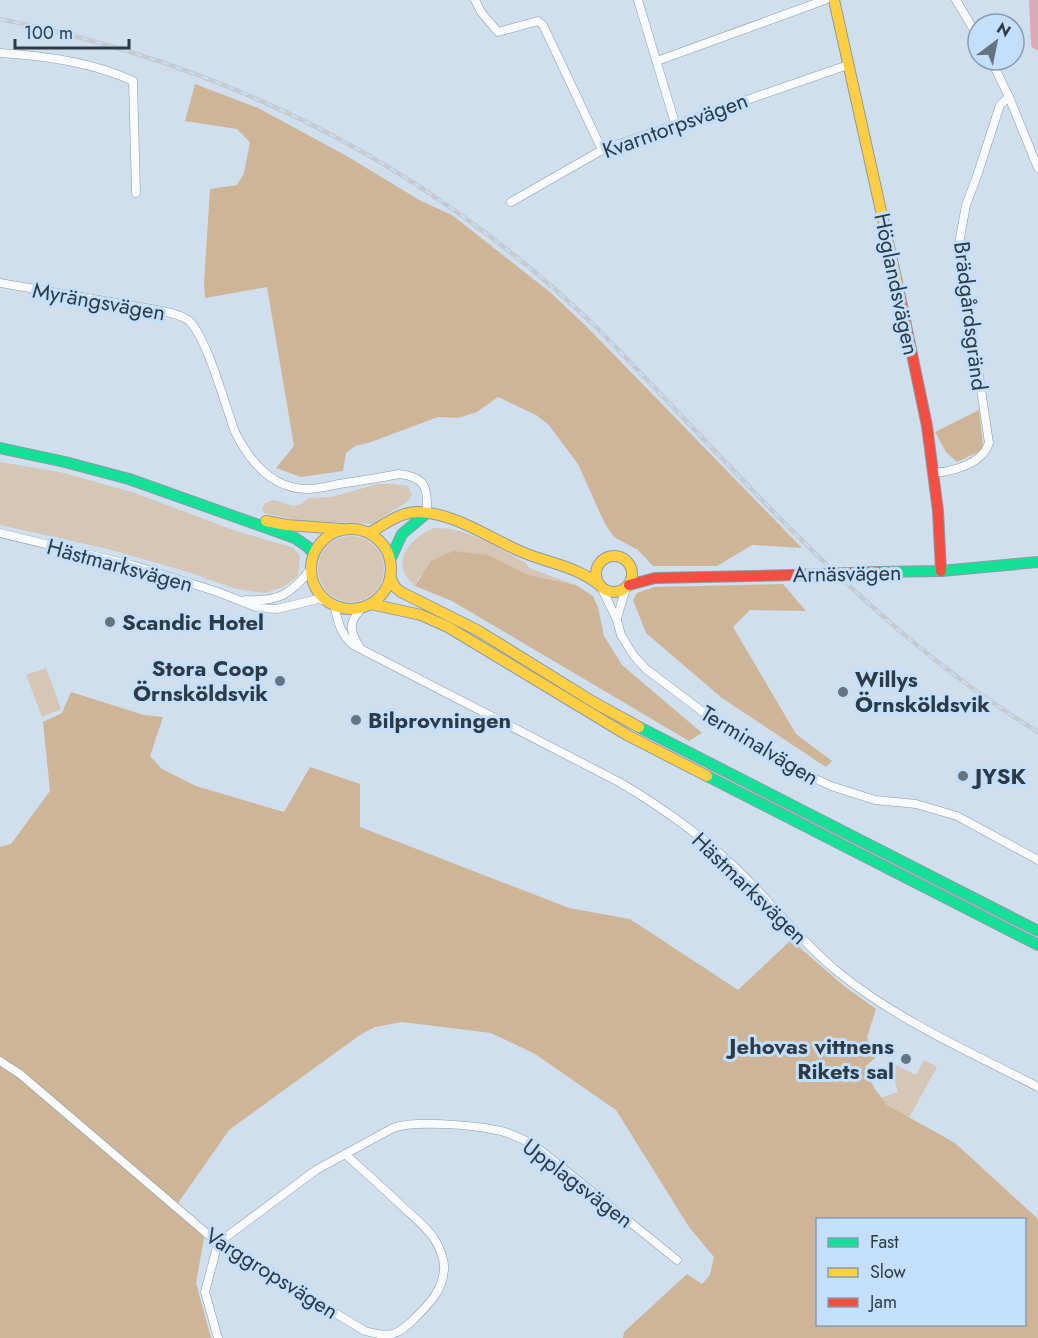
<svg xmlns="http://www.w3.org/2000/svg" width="1038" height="1338" font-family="Jost,sans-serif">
	<rect width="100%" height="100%" fill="#d0dfed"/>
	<g fill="#d6c6b5">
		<path d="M0 462 60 472 132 492 236 531 294 548 300 556 298 576 283 587 266 593 236 589 188 572 108 549 0 525Z"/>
		<path d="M377 484H394L408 486 412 495 408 501 372 524 296 520 264 513 262 509 265 503 274 500 293 506 301 504 309 498 332 497Z"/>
		<path d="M434 528C467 527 497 548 526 563L529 568 576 585 529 575 489 555 420 576 415 586C388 563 409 539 434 528Z"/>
		<circle cx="351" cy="569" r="33"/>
		<path d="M46 668 61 709 42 717 26 675Z"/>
		<path d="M924 1060 937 1067 910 1116C899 1117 888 1106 880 1098L898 1092 889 1065 891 1063 916 1075Z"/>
	</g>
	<g fill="#ceb598" fill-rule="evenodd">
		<path d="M195 84 258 108 345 155 421 201 452 215 551 293 587 327 802 548 752 545 717 566H653L638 550 614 537 605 524 578 464 548 424 536 415 498 397 477 412 458 418 438 417 371 442 355 446 346 453 343 471 301 477 276 468 294 446 267 287 205 298 204 283 210 189 237 185 244 173 250 142 237 129 185 121Z"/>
		<path d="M979 410 983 445 980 451 957 462 946 452 935 432Z"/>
		<path d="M453 551 489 555 529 575 576 585 593 596 598 607 604 636 622 665 702 733 689 741 452 601 415 586 431 561Z"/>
		<path d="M783 584 806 611 750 610 733 627 796 734 832 761 826 767 722 698 646 633 633 600 637 593 654 587Z"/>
		<path d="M71 692 144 715 163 717 150 756 162 769 196 786 284 812 310 767 360 784V827L569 908 630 919 738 990 791 940 844 986 876 1009 867 1037 875 1058 865 1067 874 1088 887 1105 955 1143 1038 1219V1338H623L624 1332 687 1274 702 1284 710 1275 714 1257 689 1227 616 1110 535 1054 491 1033 402 1022 375 1027 360 1035 229 1130 176 1206 204 1238 196 1283 211 1338H0V847L11 844 50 791 43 722 62 713ZM818 1220H1024V1324H818Z"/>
	</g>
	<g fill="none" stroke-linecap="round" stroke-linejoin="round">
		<path stroke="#dfa7b7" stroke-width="14" d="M1036 0 1038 43"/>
		<g stroke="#8d9aa5" stroke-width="9">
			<g id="street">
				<path d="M475 0 481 12 498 32 538 21 543 25 602 150"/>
				<path d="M638 0 675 123"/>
				<path d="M956 0 978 37"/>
				<path d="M0 53C45 56 92 62 133 81L136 193"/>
				<path d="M991 60 1009 97 1038 168"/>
				<path d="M657 61 825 0"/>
				<path d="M511 202 602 150 848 65"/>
				<path d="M0 283 157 310C168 312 179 314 188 320 206 334 226 408 235 432 249 460 272 489 307 489 318 489 329 486 339 484 359 481 379 478 399 474 426 477 428 488 427 513"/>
				<path d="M934 473C954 471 982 464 989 443L959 243 966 205 977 176 1000 105 1009 97"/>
				<path d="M0 533 132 565 215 591 259 608 277 609 318 599 327 601"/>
				<path d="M601 587 617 620 621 635 634 656 646 669 715 721 799 771 831 786 875 800 916 804 957 816 1038 860"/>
				<path d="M246 600C279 602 291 594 311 569"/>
				<path d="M334 605C338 621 340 634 353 645L619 782C665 809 708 840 746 878 776 909 804 944 838 972 897 1020 970 1052 1038 1087"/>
				<path d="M617 618 626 588"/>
				<path d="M360 648C349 630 348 622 363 607"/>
				<path d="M0 1061 20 1074 218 1243 365 1331C390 1338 398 1336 416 1317 430 1303 442 1291 444 1270 445 1261 440 1248 435 1240 427 1227 414 1217 403 1207 384 1189 364 1171 345 1154"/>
				<path d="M218 1243 316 1170 393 1128C414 1120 472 1125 496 1130 510 1132 522 1139 534 1145L677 1260"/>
				<path d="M218 1243 205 1292 218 1338"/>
			</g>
		</g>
		<g stroke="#8d9aa5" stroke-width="12">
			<g id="fast">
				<path d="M0 448 65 462 129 479 295 538 308 547 314 554"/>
				<path d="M390 560 402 534 427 513"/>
				<path d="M878 572 941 571 1038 562"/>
				<path d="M639 727 1038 931"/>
				<path d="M707 776 1038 945"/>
			</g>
		</g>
		<g stroke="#8d9aa5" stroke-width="12">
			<g id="slow">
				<path d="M834 0 898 287"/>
				<path d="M266 521 286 525 342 529"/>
				<circle cx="351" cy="569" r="40"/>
				<path d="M369 533C384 525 401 511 419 512 457 514 489 538 522 552 548 563 575 566 598 584"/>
				<circle cx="614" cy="574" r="18"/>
				<path d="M390 577 395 587 401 592 477 630 595 703 639 727"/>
				<path d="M371 604 421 615 448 627 627 735 707 776"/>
			</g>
		</g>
		<g stroke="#8d9aa5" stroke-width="12">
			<g id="jam">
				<path d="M898 287 927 426 938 511 941 571"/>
				<path d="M629 585 655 578 793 575"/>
			</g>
		</g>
		<use href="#street" stroke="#f8fafc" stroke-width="8"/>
		<use href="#fast" stroke="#16e098" stroke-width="10"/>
		<use href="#slow" stroke="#ffcf43" stroke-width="10"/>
		<use href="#jam" stroke="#f24e42" stroke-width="10"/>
		<g stroke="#c6cace" stroke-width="4.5">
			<path id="rail" d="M0 19C229 65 421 162 591 322 733 465 864 626 1038 732"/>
		</g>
		<use href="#rail" stroke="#c4dff9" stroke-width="2" stroke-dasharray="7" stroke-linecap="butt"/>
		<g stroke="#8d9aa5" stroke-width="12" stroke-linecap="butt">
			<path id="jam-bridge" d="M793 575 878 572"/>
		</g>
		<use href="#jam-bridge" stroke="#f24e42" stroke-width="10"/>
	</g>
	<g fill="#667482" stroke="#c4dff9" stroke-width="2">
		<circle cx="110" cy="622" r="6"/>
		<circle cx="280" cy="681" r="6"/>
		<circle cx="843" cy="692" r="6"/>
		<circle cx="356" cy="720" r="6"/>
		<circle cx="963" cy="776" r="6"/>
		<circle cx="906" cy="1059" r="6"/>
	</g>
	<g text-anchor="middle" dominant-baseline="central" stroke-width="6" stroke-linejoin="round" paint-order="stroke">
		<g font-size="22" fill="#2d3b48" stroke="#c4dff9">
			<text transform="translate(675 125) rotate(-20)">Kvarntorpsvägen</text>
			<text transform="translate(897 284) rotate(78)">Höglandsvägen</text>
			<text transform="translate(99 301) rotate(10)">Myrängsvägen</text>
			<text transform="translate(971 316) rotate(83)">Brädgårdsgränd</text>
			<text transform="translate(120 565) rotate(15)">Hästmarksvägen</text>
			<text transform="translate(847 573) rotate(-1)">Arnäsvägen</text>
			<text transform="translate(760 745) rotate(31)">Terminalvägen</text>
			<text transform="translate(750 888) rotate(44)">Hästmarksvägen</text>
			<text transform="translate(578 1183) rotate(37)">Upplagsvägen</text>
			<text transform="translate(272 1273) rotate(32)">Varggropsvägen</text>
		</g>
		<g font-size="22" font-weight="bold" fill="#2d3b48" stroke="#c4dff9" text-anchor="start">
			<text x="122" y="622">Scandic Hotel</text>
			<text x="268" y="668" text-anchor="end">Stora Coop<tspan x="268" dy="25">Örnsköldsvik</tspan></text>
			<text x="855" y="679">Willys<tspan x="855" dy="25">Örnsköldsvik</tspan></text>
			<text x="368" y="720">Bilprovningen</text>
			<text x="975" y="776">JYSK</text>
			<text x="894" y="1046" text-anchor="end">Jehovas vittnens<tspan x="894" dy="25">Rikets sal</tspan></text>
		</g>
	</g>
	<rect x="816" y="1218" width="210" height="108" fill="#c4dff9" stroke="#889db2" stroke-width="1.5"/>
	<rect x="828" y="1238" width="30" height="9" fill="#16e098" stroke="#889db2" stroke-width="1.5"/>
	<text x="870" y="1248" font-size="18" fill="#2d3b48">Fast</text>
	<rect x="828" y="1268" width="30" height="9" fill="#ffcf43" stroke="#889db2" stroke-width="1.5"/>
	<text x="870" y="1278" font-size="18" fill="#2d3b48">Slow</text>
	<rect x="828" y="1298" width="30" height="9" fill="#f24e42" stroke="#889db2" stroke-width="1.5"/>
	<text x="870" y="1308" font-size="18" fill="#2d3b48">Jam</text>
	<g transform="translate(996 42) rotate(32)"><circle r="28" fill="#c4dff9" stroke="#889db2" stroke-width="1.5"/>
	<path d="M0-4.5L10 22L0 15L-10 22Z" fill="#667482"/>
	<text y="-9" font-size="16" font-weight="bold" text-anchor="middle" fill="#2d3b48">N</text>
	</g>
	<path d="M15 39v9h114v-9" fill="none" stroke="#2d3b48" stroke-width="3"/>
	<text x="24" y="39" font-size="18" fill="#2d3b48" stroke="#c4dff9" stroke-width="4.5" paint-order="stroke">100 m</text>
</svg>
